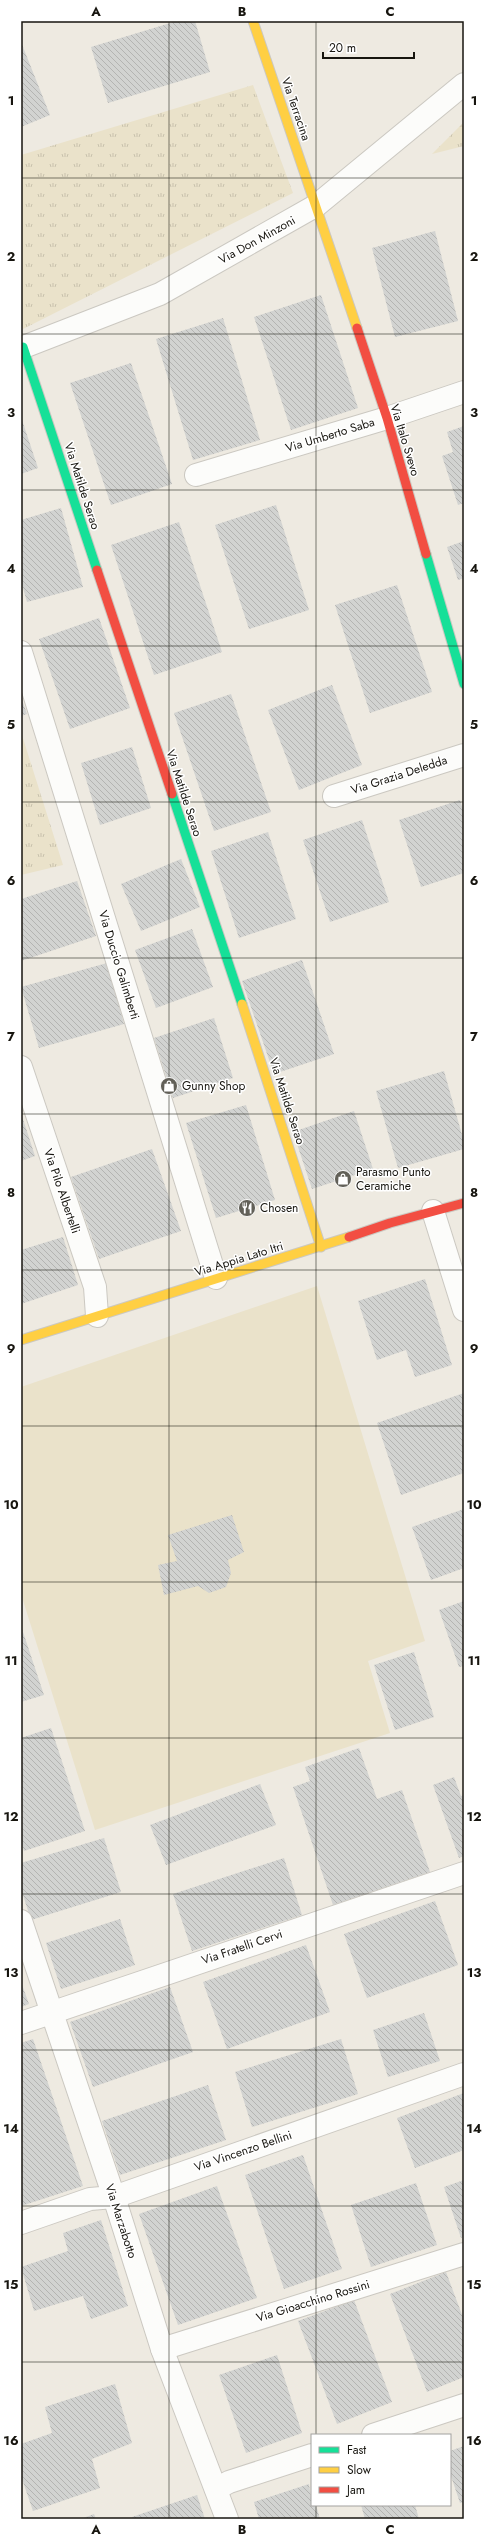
<svg xmlns="http://www.w3.org/2000/svg" width="485" height="2540" font-family="Jost,sans-serif">
	<defs>
		<pattern id="grass-tufts" width="24" height="20" patternUnits="userSpaceOnUse"><rect width="24" height="20" fill="#eae2ca"/><path d="M3 7l-1-3M5 7V3M7 7l1-3M15 17l-1-3M17 17v-4M19 17l1-3" fill="none" stroke="#c8c1ac"/></pattern>
		<pattern id="building-back-hatch" width="6" height="6" patternUnits="userSpaceOnUse"><rect width="6" height="6" fill="#d2d3d1"/><path d="M-1 5l2 2M0 0l6 6M5-1l2 2" fill="none" stroke="#b4b4b2"/></pattern>
	</defs>
	<rect width="100%" height="100%" fill="#eeeae1"/>
	<g fill="url(#grass-tufts)">
		<path d="M253 85 293 193 23 329 21 322V155Z"/>
		<path d="M464 122V146L432 154Z"/>
		<path d="M21 732 63 865 21 875Z"/>
	</g>
	<path fill="#eae2ca" d="M317 1286 425 1641 368 1661 390 1733 95 1830 21 1594V1387Z"/>
	<g fill="url(#building-back-hatch)">
		<path d="M177 21H195L210 72 108 103 91 47Z"/>
		<path d="M21 42 50 115 21 127Z"/>
		<path d="M435 231 458 321 395 337 372 248Z"/>
		<path d="M321 295 358 408 291 430 254 317Z"/>
		<path d="M223 318 260 440 193 460 156 339Z"/>
		<path d="M131 363 172 484 111 505 70 383Z"/>
		<path d="M21 417 38 468 21 474Z"/>
		<path d="M464 426V503L458 505 442 456 453 452 447 432Z"/>
		<path d="M276 505 309 610 249 629 215 525Z"/>
		<path d="M61 508 83 587 27 602 21 581V520Z"/>
		<path d="M179 522 222 652 154 675 111 545Z"/>
		<path d="M464 541V578L458 580 447 547Z"/>
		<path d="M397 585 432 692 370 713 335 605Z"/>
		<path d="M99 618 130 708 70 729 39 639Z"/>
		<path d="M332 685 362 765 299 790 268 710Z"/>
		<path d="M231 694 271 812 214 831 174 713Z"/>
		<path d="M21 697 27 714 21 716Z"/>
		<path d="M132 747 151 808 100 825 81 763Z"/>
		<path d="M460 800 464 813V873L421 887 399 820Z"/>
		<path d="M362 820 389 902 330 922 303 840Z"/>
		<path d="M268 832 296 919 239 938 211 851Z"/>
		<path d="M181 859 200 907 141 931 121 884Z"/>
		<path d="M77 881 96 936 21 961V899Z"/>
		<path d="M192 929 213 987 156 1008 135 950Z"/>
		<path d="M302 960 334 1054 274 1074 242 981Z"/>
		<path d="M107 963 124 1024 39 1048 21 987Z"/>
		<path d="M214 1018 233 1078 173 1098 154 1038Z"/>
		<path d="M444 1071 464 1142V1149L398 1168 376 1091Z"/>
		<path d="M246 1105 275 1200 216 1218 186 1123Z"/>
		<path d="M354 1111 373 1169 312 1189 293 1132Z"/>
		<path d="M21 1113 35 1156 21 1161Z"/>
		<path d="M152 1149 181 1231 99 1259 71 1177Z"/>
		<path d="M63 1237 78 1285 21 1304V1250Z"/>
		<path d="M425 1279 452 1365 415 1377 406 1350 377 1360 358 1301Z"/>
		<path d="M464 1393V1473L401 1495 377 1423Z"/>
		<path d="M464 1509V1568L431 1580 412 1527Z"/>
		<path d="M232 1515 244 1552 228 1560 231 1573 226 1587 209 1593 198 1586 164 1595 158 1565 177 1561 168 1535Z"/>
		<path d="M464 1601V1666L459 1667 439 1610Z"/>
		<path d="M21 1626 44 1695 21 1702Z"/>
		<path d="M414 1652 434 1717 395 1730 374 1665Z"/>
		<path d="M51 1728 85 1831 24 1851 21 1842V1738Z"/>
		<path d="M359 1748 377 1799 402 1790 430 1872 333 1905 293 1787 310 1781 305 1767Z"/>
		<path d="M454 1777 461 1796 464 1795V1856L459 1858 433 1785Z"/>
		<path d="M260 1784 276 1825 166 1865 150 1825Z"/>
		<path d="M104 1838 121 1892 31 1920 21 1889V1863Z"/>
		<path d="M284 1858 302 1915 192 1951 173 1894Z"/>
		<path d="M435 1901 458 1965 367 1998 344 1934Z"/>
		<path d="M120 1919 135 1965 61 1989 46 1943Z"/>
		<path d="M306 1945 330 2012 227 2049 203 1982Z"/>
		<path d="M21 1982 29 2004 21 2007Z"/>
		<path d="M170 1987 193 2052 93 2087 70 2022Z"/>
		<path d="M424 2013 440 2061 388 2077 373 2030Z"/>
		<path d="M33 2039 83 2186 21 2206V2043Z"/>
		<path d="M341 2039 358 2094 252 2127 235 2072Z"/>
		<path d="M208 2085 226 2140 120 2175 102 2121Z"/>
		<path d="M464 2093V2150L415 2168 397 2118Z"/>
		<path d="M303 2155 342 2269 284 2289 245 2175Z"/>
		<path d="M464 2180V2236L461 2238 444 2187Z"/>
		<path d="M416 2183 437 2245 371 2267 351 2205Z"/>
		<path d="M217 2186 257 2298 178 2325 139 2214Z"/>
		<path d="M101 2220 128 2306 91 2319 83 2296 34 2311 21 2267 68 2251 63 2233Z"/>
		<path d="M446 2272 464 2320V2377L427 2392 390 2294Z"/>
		<path d="M354 2300 392 2402 337 2424 298 2321Z"/>
		<path d="M277 2355 302 2433 246 2453 219 2375Z"/>
		<path d="M115 2384 132 2443 92 2459 100 2488 33 2511 21 2476V2444L52 2433 45 2407Z"/>
		<path d="M464 2446V2502L460 2503 450 2473V2451Z"/>
		<path d="M309 2484 312 2505H316L320 2519H259L254 2502Z"/>
		<path d="M197 2495 205 2519H133L132 2517Z"/>
		<path d="M361 2505H415L419 2519H365Z"/>
		<path d="M94 2514 96 2519H81Z"/>
	</g>
	<g fill="none" stroke-linecap="round" stroke-linejoin="round">
		<g stroke="#cbc8c1" stroke-width="24">
			<g id="street">
				<path d="M21 348 160 294 317 205 464 84"/>
				<path d="M196 475 387 418 464 392"/>
				<path d="M21 652 216 1278"/>
				<path d="M334 796 464 755"/>
				<path d="M21 1067 95 1287 97 1316"/>
				<path d="M433 1211 464 1310"/>
				<path d="M21 1921 114 2197 162 2349 227 2519"/>
				<path d="M21 2023 464 1873"/>
				<path d="M21 2223 90 2199 114 2197 464 2074"/>
				<path d="M162 2349 464 2254"/>
				<path d="M373 2435 464 2405"/>
				<path d="M216 2489 229 2482 312 2455"/>
			</g>
		</g>
		<g stroke="#cbc8c1" stroke-width="11">
			<g id="fast">
				<path d="M23 347 97 570"/>
				<path d="M426 554 464 684"/>
				<path d="M172 794 242 1004"/>
			</g>
		</g>
		<g stroke="#cbc8c1" stroke-width="11">
			<g id="slow">
				<path d="M253 21 357 328"/>
				<path d="M242 1004 321 1247"/>
				<path d="M21 1340 349 1237"/>
			</g>
		</g>
		<g stroke="#cbc8c1" stroke-width="11">
			<g id="jam">
				<path d="M357 328 387 418 426 554"/>
				<path d="M97 570 172 794"/>
				<path d="M349 1237 390 1223 464 1203"/>
			</g>
		</g>
		<use href="#street" stroke="#fcfcfa" stroke-width="22"/>
		<use href="#fast" stroke="#16e098" stroke-width="9"/>
		<use href="#slow" stroke="#ffcf43" stroke-width="9"/>
		<use href="#jam" stroke="#f24e42" stroke-width="9"/>
	</g>
	<path fill="none" stroke="#17150f" stroke-width="1" stroke-opacity="0.55" d="M169 21V2519M316 21V2435M21 178H464M21 334H464M21 490H464M21 646H464M21 802H464M21 958H464M21 1114H464M21 1270H464M21 1426H464M21 1582H464M21 1738H464M21 1894H464M21 2050H464M21 2206H464M21 2362H464M316 2505V2519"/>
	<defs>
		<g id="shop-disc" transform="scale(0.9)"><circle r="9.5" fill="#626058" stroke="#fff"/><path d="M-5-2.5h2.3a2.7 3.5 0 0 1 5.4 0H5L5.5 6h-11ZM-1.5-2.5h3a1.5 2.3 0 0 0-3 0Z" fill="#fff"/></g>
		<g id="restaurant-disc" transform="scale(0.9)"><circle r="9.5" fill="#626058" stroke="#fff"/><path d="M-5-6h1v4h1v-4h1v4h1v-4h1v5L-1.5 .5V6h-2V.5L-5-1ZM5-6V6H3V1.5H1.5Q1.5-4 5-6Z" fill="#fff"/></g>
	</defs>
	<g fill-rule="evenodd">
		<use href="#shop-disc" x="169" y="1086"/>
		<use href="#shop-disc" x="343" y="1179"/>
		<use href="#restaurant-disc" x="247" y="1208"/>
	</g>
	<g text-anchor="middle" dominant-baseline="central" stroke-width="3" stroke-linejoin="round" paint-order="stroke">
		<g font-size="12" fill="#17150f" stroke="#fff">
			<text transform="translate(296 109) rotate(71)">Via Terracina</text>
			<text transform="translate(257 240) rotate(-29)">Via Don Minzoni</text>
			<text transform="translate(330 435) rotate(-17)">Via Umberto Saba</text>
			<text transform="translate(405 440) rotate(73)">Via Italo Svevo</text>
			<text transform="translate(82 486) rotate(72)">Via Matilde Serao</text>
			<text transform="translate(399 775) rotate(-18)">Via Grazia Deledda</text>
			<text transform="translate(184 793) rotate(72)">Via Matilde Serao</text>
			<text transform="translate(119 965) rotate(73)">Via Duccio Galimberti</text>
			<text transform="translate(287 1101) rotate(72)">Via Matilde Serao</text>
			<text transform="translate(62 1191) rotate(71)">Via Pilo Albertelli</text>
			<text transform="translate(239 1259) rotate(-17)">Via Appia Lato Itri</text>
			<text transform="translate(242 1947) rotate(-19)">Via Fratelli Cervi</text>
			<text transform="translate(243 2151) rotate(-19)">Via Vincenzo Bellini</text>
			<text transform="translate(121 2221) rotate(72)">Via Marzabotto</text>
			<text transform="translate(313 2301) rotate(-17)">Via Gioacchino Rossini</text>
		</g>
		<g font-size="12" fill="#17150f" stroke="#fff" text-anchor="start">
			<text x="182" y="1086">Gunny Shop</text>
			<text x="356" y="1172">Parasmo Punto<tspan x="356" dy="14">Ceramiche</tspan></text>
			<text x="260" y="1208">Chosen</text>
		</g>
	</g>
	<rect width="485" height="2540" fill="none" stroke="#ffffff" stroke-width="44"/>
	<rect x="311" y="2434" width="140" height="72" fill="#ffffff" stroke="#a2a19f"/>
	<rect x="319" y="2447" width="20" height="6" fill="#16e098" stroke="#a2a19f"/>
	<text x="347" y="2454" font-size="12" fill="#17150f">Fast</text>
	<rect x="319" y="2467" width="20" height="6" fill="#ffcf43" stroke="#a2a19f"/>
	<text x="347" y="2474" font-size="12" fill="#17150f">Slow</text>
	<rect x="319" y="2487" width="20" height="6" fill="#f24e42" stroke="#a2a19f"/>
	<text x="347" y="2494" font-size="12" fill="#17150f">Jam</text>
	<path d="M323 52v6h91v-6" fill="none" stroke="#17150f" stroke-width="2"/>
	<text x="329" y="52" font-size="12" fill="#17150f" stroke="#ffffff" stroke-width="3" paint-order="stroke">20 m</text>
	<rect x="22" y="22" width="441" height="2496" fill="none" stroke="#17150f" stroke-width="1.5"/>
	<g font-size="13" text-anchor="middle" font-weight="bold" fill="#17150f">
		<text x="96" y="16">A</text>
		<text x="242" y="16">B</text>
		<text x="390" y="16">C</text>
		<text x="11" y="105">1</text>
		<text x="474" y="105">1</text>
		<text x="11" y="261">2</text>
		<text x="474" y="261">2</text>
		<text x="11" y="417">3</text>
		<text x="474" y="417">3</text>
		<text x="11" y="573">4</text>
		<text x="474" y="573">4</text>
		<text x="11" y="729">5</text>
		<text x="474" y="729">5</text>
		<text x="11" y="885">6</text>
		<text x="474" y="885">6</text>
		<text x="11" y="1041">7</text>
		<text x="474" y="1041">7</text>
		<text x="11" y="1197">8</text>
		<text x="474" y="1197">8</text>
		<text x="11" y="1353">9</text>
		<text x="474" y="1353">9</text>
		<text x="11" y="1509">10</text>
		<text x="474" y="1509">10</text>
		<text x="11" y="1665">11</text>
		<text x="474" y="1665">11</text>
		<text x="11" y="1821">12</text>
		<text x="474" y="1821">12</text>
		<text x="11" y="1977">13</text>
		<text x="474" y="1977">13</text>
		<text x="11" y="2133">14</text>
		<text x="474" y="2133">14</text>
		<text x="11" y="2289">15</text>
		<text x="474" y="2289">15</text>
		<text x="11" y="2445">16</text>
		<text x="474" y="2445">16</text>
		<text x="96" y="2534">A</text>
		<text x="242" y="2534">B</text>
		<text x="390" y="2534">C</text>
	</g>
</svg>
